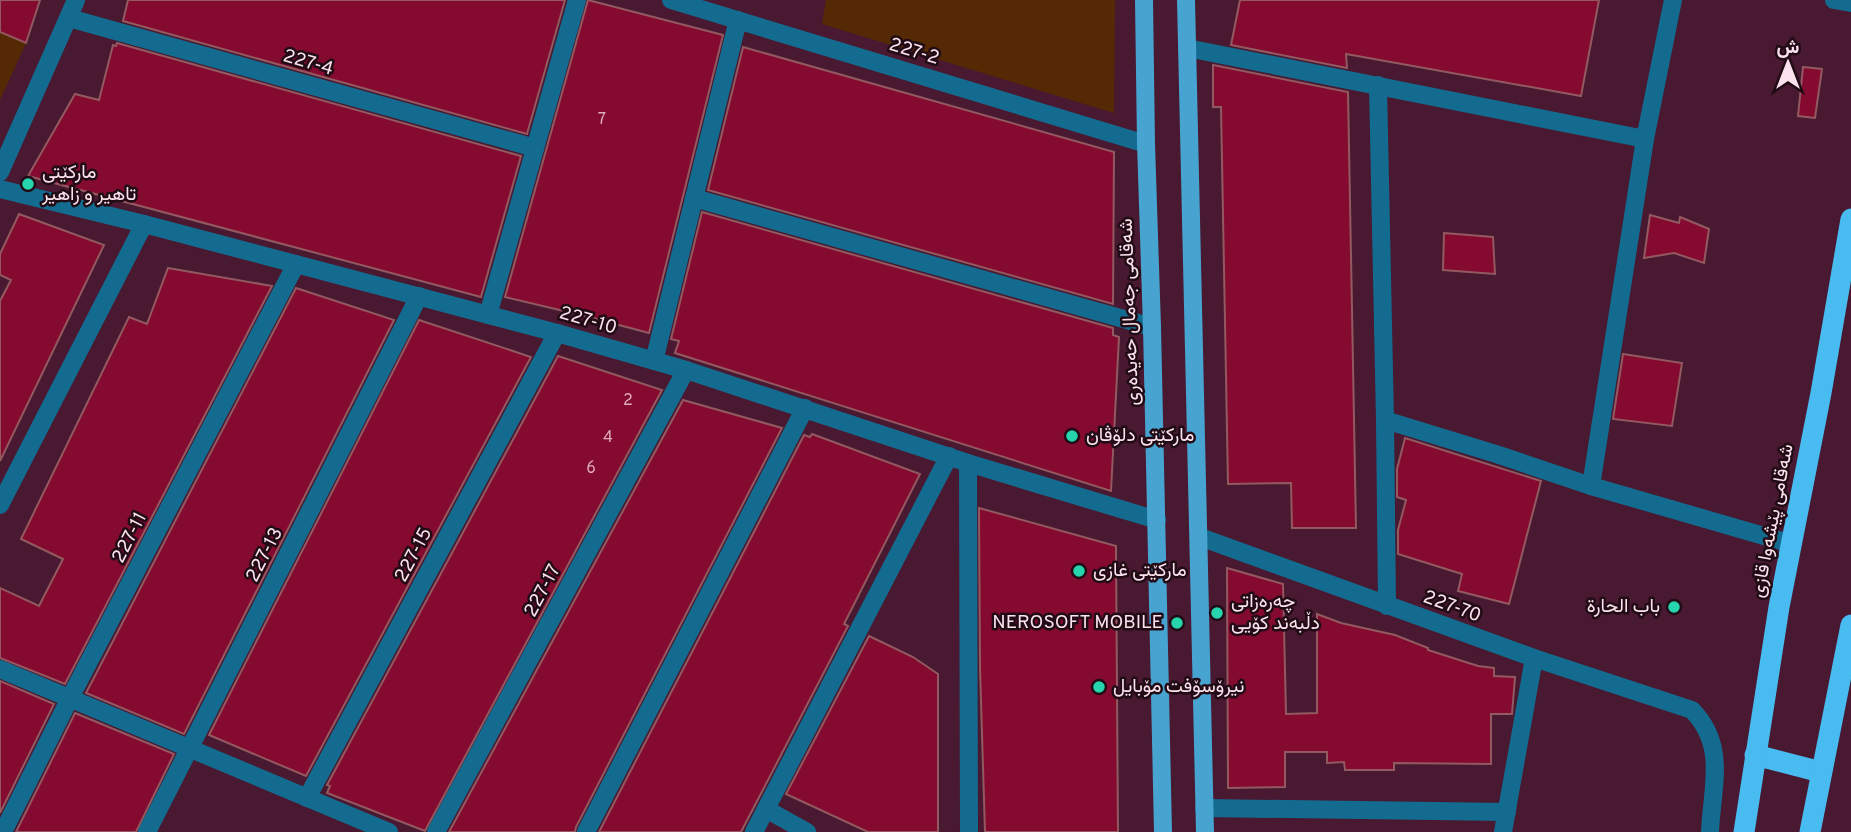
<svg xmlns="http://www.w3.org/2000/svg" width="1851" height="832" font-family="Overpass,Vazirmatn,sans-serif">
	<rect width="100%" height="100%" fill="#481930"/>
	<g fill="#562905">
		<path d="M826 0H1115L1114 113 822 24Z"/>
		<path d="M0 32 26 43 0 100Z"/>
	</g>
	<g fill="#850a30" stroke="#935960" stroke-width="2">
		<path d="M0 0H40L26 43 0 32Z"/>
		<path d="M128 0H565L527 134 123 21Z"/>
		<path d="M588 0 723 35 649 333 585 316 505 297Z"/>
		<path d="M1240 0H1599L1581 96 1346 54 1347 68 1231 45Z"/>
		<path d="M117 43 521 156 481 297 28 176 75 94 99 100 113 45 116 46Z"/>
		<path d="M743 47 1114 152 1113 304 708 190Z"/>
		<path d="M1213 65 1348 92 1356 528H1292L1291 483 1228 484 1221 107H1213Z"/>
		<path d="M1803 67 1822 69 1815 118 1798 116Z"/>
		<path d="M702 212 1113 328V335L1119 337 1111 491 675 353 679 341 671 339Z"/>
		<path d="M19 214 104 245 0 461V301L11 280 0 275V254Z"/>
		<path d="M1650 215 1679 223 1680 217 1709 229 1704 263 1674 253 1644 258Z"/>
		<path d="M1444 233 1493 237 1495 274 1443 270Z"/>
		<path d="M168 268 272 286 65 684 0 658V588L39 606 63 559 21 539 129 317 147 324Z"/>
		<path d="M296 288 394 320 184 734 86 693Z"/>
		<path d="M419 320 531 357 306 776 209 735Z"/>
		<path d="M1623 354 1682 363 1672 426 1613 419Z"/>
		<path d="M558 356 662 390 425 831 327 793 330 786 327 785Z"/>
		<path d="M683 400 782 428 576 827 575 832H449Z"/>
		<path d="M812 434 920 474 844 624 848 626 741 832H599L804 435 810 437Z"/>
		<path d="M1405 438 1541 481 1509 604 1458 591 1462 574 1398 554V530L1406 500 1397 497V469Z"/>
		<path d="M979 508 1116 546 1118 832H985L980 669Z"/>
		<path d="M1227 568 1283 584 1286 714 1317 713V614L1341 623 1395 635 1428 648V650L1478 666 1494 668V676L1515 677 1512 714H1491V764L1394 763V770H1345L1344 762 1327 763V752H1285V787L1228 788Z"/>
		<path d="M869 636 913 657 938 674V832H868L786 794Z"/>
		<path d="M0 681 54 704 0 813Z"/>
		<path d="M75 713 174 754 136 832H16Z"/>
	</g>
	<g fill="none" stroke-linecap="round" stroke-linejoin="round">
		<g stroke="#146b90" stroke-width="18">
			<path d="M671 0 1146 144"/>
			<path d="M1834 0 1851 3"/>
			<path d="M69 18 535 148"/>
			<path d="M1187 48 1645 139"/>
			<path d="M1378 85 1385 420 1387 606"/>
			<path d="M0 172 76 0"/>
			<path d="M0 189 144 224 557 333 686 370 968 463 1157 520"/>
			<path d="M694 198 1152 327"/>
			<path d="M488 315 577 0"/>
			<path d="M654 361 738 20"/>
			<path d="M1385 420 1496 454 1591 486 1792 544"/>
			<path d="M968 463 969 832"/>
			<path d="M1591 486 1645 139 1673 0"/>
			<path d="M0 505 144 224"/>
			<path d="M1200 537 1534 658 1692 710C1727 746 1712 786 1710 832"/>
			<path d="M0 669 389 832"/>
			<path d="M307 798 557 333"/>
			<path d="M1204 808 1507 812"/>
			<path d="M766 809 807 832"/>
			<path d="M3 832 70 698 296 264"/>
			<path d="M147 832 419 296"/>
			<path d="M436 832 686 370"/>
			<path d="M586 832 805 408"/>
			<path d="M754 832 949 456"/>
			<path d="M1503 832 1534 658"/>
		</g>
		<g stroke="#47a3d0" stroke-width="18">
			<path d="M1144 0 1146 144 1152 327 1163 832"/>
			<path d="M1186 0 1205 832"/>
		</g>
		<g stroke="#48bbf0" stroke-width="21">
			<path d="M1755 755 1821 772"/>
			<path d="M1744 832 1779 607 1821 393 1851 219"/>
			<path d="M1810 832 1851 625"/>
		</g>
	</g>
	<g fill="#26d5ae" stroke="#210c16" stroke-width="2.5">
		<circle cx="28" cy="184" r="7"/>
		<circle cx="1072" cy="436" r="7"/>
		<circle cx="1079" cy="571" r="7"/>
		<circle cx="1674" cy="607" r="7"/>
		<circle cx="1217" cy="613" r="7"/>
		<circle cx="1177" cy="623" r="7"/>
		<circle cx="1099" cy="687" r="7"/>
	</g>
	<g text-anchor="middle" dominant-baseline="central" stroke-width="5" stroke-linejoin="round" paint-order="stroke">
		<g font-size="16" fill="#deacbd">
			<text x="602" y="120">7</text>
			<text x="628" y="401">2</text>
			<text x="608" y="438">4</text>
			<text x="591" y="469">6</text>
		</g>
		<g font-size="19" fill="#fce2ec" stroke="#210c16">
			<text transform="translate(914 52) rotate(17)">227-2</text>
			<text transform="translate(308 63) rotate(16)">227-4</text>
			<text transform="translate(1130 312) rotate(-92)">شەقامی جەمال حەیدەری</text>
			<text transform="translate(588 321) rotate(16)">227-10</text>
			<text transform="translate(1773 521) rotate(-79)">شەقامی پێشەوا قازی</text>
			<text transform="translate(130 538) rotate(-63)">227-11</text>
			<text transform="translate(265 555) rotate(-63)">227-13</text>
			<text transform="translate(414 555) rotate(-62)">227-15</text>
			<text transform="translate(543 591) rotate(-62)">227-17</text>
			<text transform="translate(1452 607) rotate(20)">227-70</text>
		</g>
		<g font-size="19" fill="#fce2ec" stroke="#210c16" text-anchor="start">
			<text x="42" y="173">ماركێتی<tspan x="42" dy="22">تاهیر و زاهیر</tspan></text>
			<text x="1086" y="436">ماركێتی دلۆڤان</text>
			<text x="1093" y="571">ماركێتی غازی</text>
			<text x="1231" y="602">چەرەزاتی<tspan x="1231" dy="22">دڵبەند کۆیی</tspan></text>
			<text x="1660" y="607" text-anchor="end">باب الحارة</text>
			<text x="1163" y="623" text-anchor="end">NEROSOFT MOBILE</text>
			<text x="1113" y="687">نیرۆسۆفت مۆبایل</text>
		</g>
	</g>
	<g transform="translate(1788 63)" stroke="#210c16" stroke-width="5" paint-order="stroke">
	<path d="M0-5L12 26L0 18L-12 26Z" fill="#fce2ec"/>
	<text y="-10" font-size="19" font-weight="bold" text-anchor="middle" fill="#fce2ec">ش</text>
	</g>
</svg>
